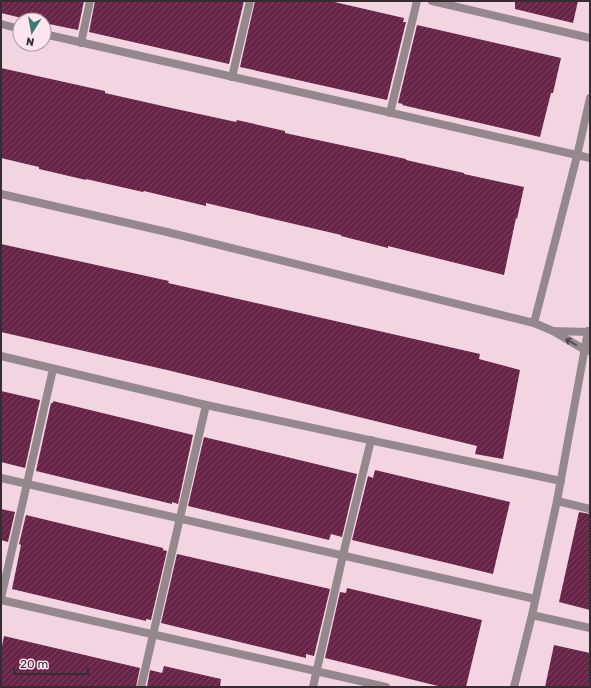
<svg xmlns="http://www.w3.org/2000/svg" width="591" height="688" font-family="Rubik,sans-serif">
	<defs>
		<pattern id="building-hatch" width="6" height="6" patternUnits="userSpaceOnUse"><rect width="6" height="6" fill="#682446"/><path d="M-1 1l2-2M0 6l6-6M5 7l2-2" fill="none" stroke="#7a435f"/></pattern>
	</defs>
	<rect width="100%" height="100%" fill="#f3d5e1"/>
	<g fill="url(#building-hatch)">
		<path d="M1 1H84L78 30 44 23V20H30L1 13Z"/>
		<path d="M95 1H244L229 64 89 32Z"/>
		<path d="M255 1H330L404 18 403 22H406L387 100 240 67Z"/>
		<path d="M515 1H578L573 23 515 9Z"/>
		<path d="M417 25 561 58 553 93H551L540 137 402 105 403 104 398 103Z"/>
		<path d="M1 68 105 91V93L167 107 236 122 237 120 285 131V133L406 159V160L464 173V174L524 187 517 219 516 218 504 275 388 246V248L341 236V235L206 203V206L144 191 143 192 86 179V180L39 169V167L1 158Z"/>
		<path d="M1 244 169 281 168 283 480 354 479 359 520 370 503 459 475 454 477 446 167 370 1 332Z"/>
		<path d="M1 391 40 400 25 468 1 462Z"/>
		<path d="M53 401 193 435 178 504 172 502V504L36 471 51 403H53Z"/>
		<path d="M204 437 357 474 342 537 331 534 329 540 188 506Z"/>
		<path d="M375 470 510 502 493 574 352 540 368 476 373 478Z"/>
		<path d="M1 509 15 512 8 542 1 540Z"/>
		<path d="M579 512 590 514V610L559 602Z"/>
		<path d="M26 515 163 548V550L167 551 151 620 146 619V621L12 589 21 545 19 544Z"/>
		<path d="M177 554 330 589 314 656 306 654V658L161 623Z"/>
		<path d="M347 588 482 620 466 687H442L325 658 340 592 346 593Z"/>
		<path d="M4 636 140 668 136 687H1V651Z"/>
		<path d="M554 645 590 653V687H545Z"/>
		<path d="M164 666 221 679 220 687H147L150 670 162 673Z"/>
	</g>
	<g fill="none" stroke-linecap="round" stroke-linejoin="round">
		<g stroke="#94888d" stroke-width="8">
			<path d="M432 1 590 38"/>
			<path d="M1 24 20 29"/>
			<path d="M44 34 590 158"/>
			<path d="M81 43 90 1"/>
			<path d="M232 77 250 1"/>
			<path d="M390 113 417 1"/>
			<path d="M1 194 167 232 534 323 553 331 585 350 590 351"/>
			<path d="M534 323 577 156 590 98"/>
			<path d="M553 331 590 332"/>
			<path d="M1 356 206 405 561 481"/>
			<path d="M1 478 535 599"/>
			<path d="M557 501 590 509"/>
			<path d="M1 598 53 369"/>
			<path d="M1 600 386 687"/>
			<path d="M532 615 590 628"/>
			<path d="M141 687 206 405"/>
			<path d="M313 687 343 555 371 440"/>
			<path d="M514 687 532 615 557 501 588 331"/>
		</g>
	</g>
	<defs><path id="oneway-shaft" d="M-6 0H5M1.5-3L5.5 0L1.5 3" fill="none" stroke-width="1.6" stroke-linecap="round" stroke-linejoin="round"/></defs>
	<use stroke="#4e4347" href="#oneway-shaft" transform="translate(571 342) rotate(-150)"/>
	<rect width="591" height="688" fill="none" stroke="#372c30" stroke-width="4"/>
	<g transform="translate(32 32) rotate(191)"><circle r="19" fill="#fde4ee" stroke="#ae9aa2"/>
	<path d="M0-3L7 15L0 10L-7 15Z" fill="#3a7d6f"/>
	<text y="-6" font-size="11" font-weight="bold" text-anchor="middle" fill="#372c30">N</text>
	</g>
	<path d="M14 668v6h74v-6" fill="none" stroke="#372c30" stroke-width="2"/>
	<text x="20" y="668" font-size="12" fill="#372c30" stroke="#fde4ee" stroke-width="3" paint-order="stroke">20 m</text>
</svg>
